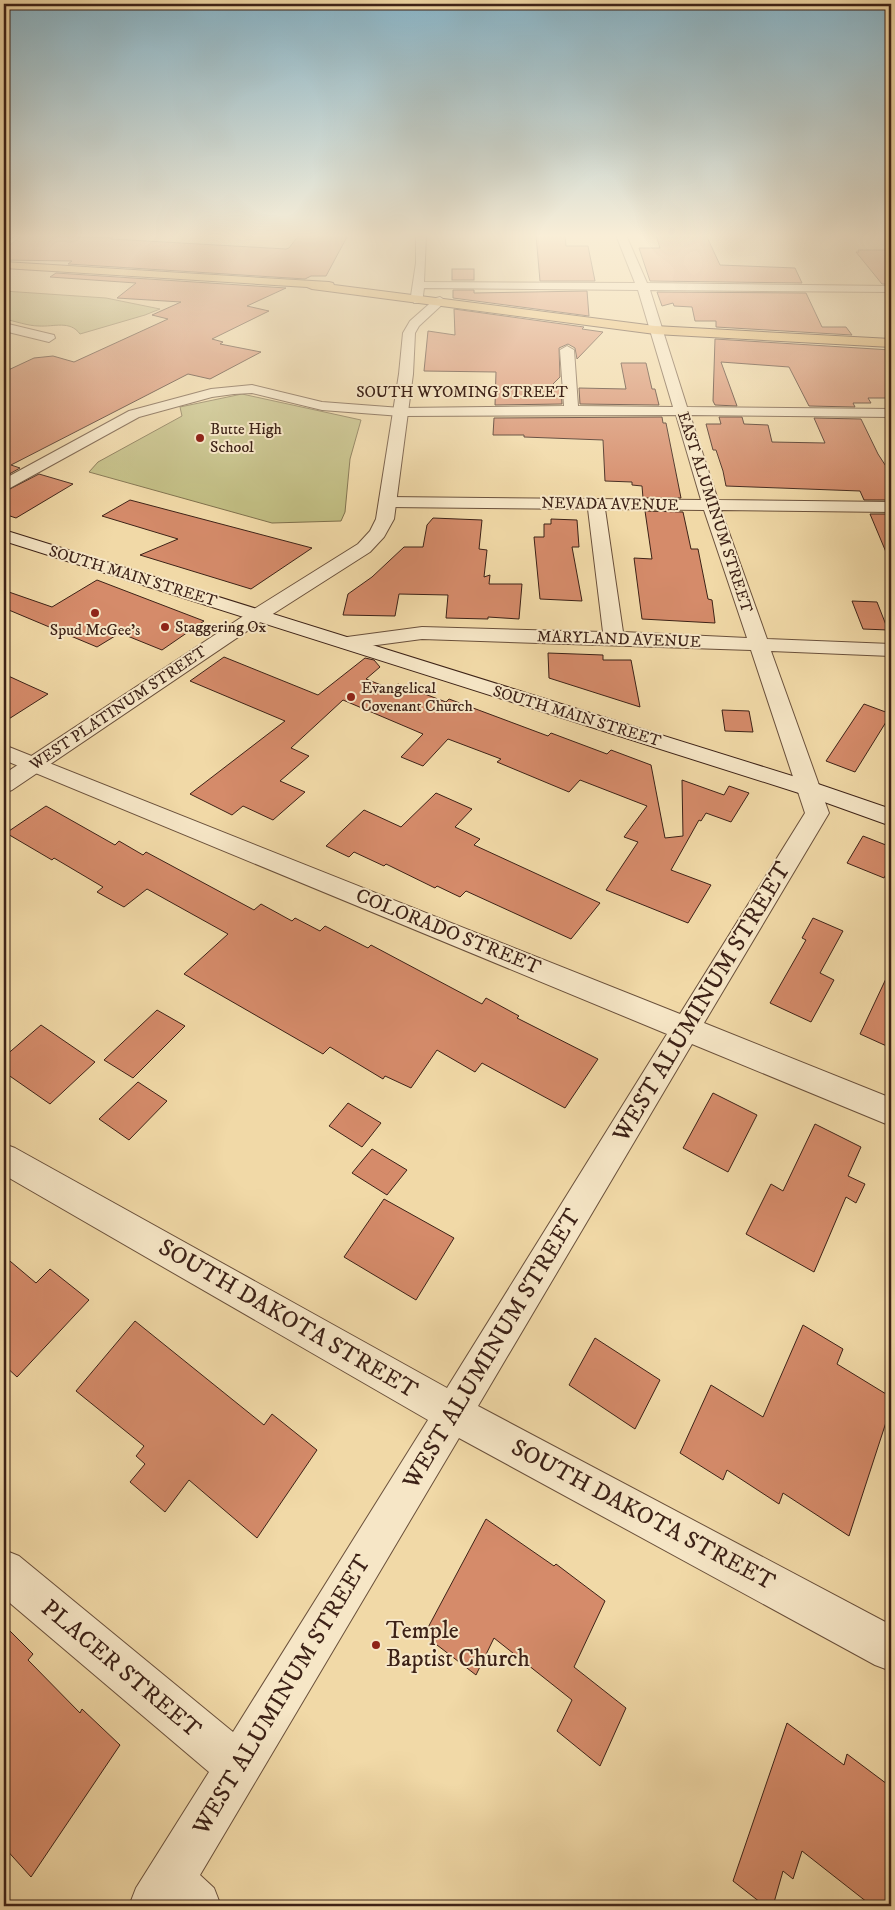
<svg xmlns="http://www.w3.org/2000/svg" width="895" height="1910" font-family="'IM FELL DW Pica',serif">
	<rect width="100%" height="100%" fill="#f1d9a7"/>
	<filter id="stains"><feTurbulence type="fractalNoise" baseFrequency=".004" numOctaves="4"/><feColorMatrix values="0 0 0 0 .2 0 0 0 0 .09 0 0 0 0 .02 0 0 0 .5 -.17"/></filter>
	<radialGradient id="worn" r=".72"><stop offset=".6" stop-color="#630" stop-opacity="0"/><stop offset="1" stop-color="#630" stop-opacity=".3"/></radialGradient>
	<g fill="#c1bd82" stroke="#7f704c">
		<path d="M4 291 106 298 160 309 145 315 80 334C70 320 54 327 39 326 28 326 15 321 4 319Z"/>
		<path d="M242 394 361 420 350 459 345 512 341 521 272 523 89 472 98 462 182 416 180 407Z"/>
	</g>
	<g fill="#d58b6a" stroke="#3d2217">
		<path d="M22 235 113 238 111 239 286 249 289 248 299 235H348L326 276H311L305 279 68 264 72 261 4 260V250Z"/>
		<path d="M536 235H565L566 246H588L595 281H540Z"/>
		<path d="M656 235H706L720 265 795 268 802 283 650 281 639 248H660Z"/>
		<path d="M858 250H891V284H882L856 252H859Z"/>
		<rect x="452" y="269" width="22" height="11"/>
		<path d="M56 273 286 288 247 306 269 311 212 339 223 342 220 344 261 352 210 379 188 374 11 465 20 468 4 477V372L34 358 53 356 74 362 168 319 152 315 181 302 117 298 136 283 50 277Z"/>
		<path d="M453 290H474V293L587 291 589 316 453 298Z"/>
		<path d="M657 292 806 293 822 327H846L852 335 716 327V321H695L692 307 674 306 673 303 662 306Z"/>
		<path d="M454 309 584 327 582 329 603 332 577 359 575 348 568 344 559 348 560 377 550 387H561L562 404 495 405 496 372 424 371 428 331 455 335Z"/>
		<path d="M715 339 891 350V398H868L871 403H853L855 407 809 406 789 367 721 362 737 406 715 405 713 401Z"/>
		<path d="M621 363H646L652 389H655L659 405 580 404 579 388 626 389Z"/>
		<path d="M662 417 663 423H666L681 498H643L642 486 632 485V482L605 481 603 440 524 437V435H493L494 418Z"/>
		<path d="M719 417H742L744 424 768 425 772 442 825 443 814 418 861 419 878 454 891 474V500H864L860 491 726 486 723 471 716 450H713L706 424H721Z"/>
		<path d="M39 474 73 484 16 518 4 514V492Z"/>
		<path d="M130 500 312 548 251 589 140 555 178 539 102 516Z"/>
		<path d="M645 511 683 512 691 549H698L708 599 712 600 715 623 642 619 634 558 652 559Z"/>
		<path d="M870 514H891V564Z"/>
		<path d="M433 518 482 520 479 549 487 550 484 577 490 575 489 584H522L519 619 488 617V619L446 618 448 595 399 594 395 616 343 615 348 594 372 577 404 547H423L427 525Z"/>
		<path d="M551 519 577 520 579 547H572L582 601 540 599 534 537H544V524H551Z"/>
		<path d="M97 580 204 621 162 650 120 633 97 647 4 608 6 591 52 607Z"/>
		<path d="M852 601 877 602 888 630 863 629Z"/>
		<path d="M548 653 603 655V660H631L640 707 549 678Z"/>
		<path d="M224 657 318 695 365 658 374 660 380 667 366 679 391 689 398 684 446 702 449 699 548 736 551 733 607 754 611 750 651 765 665 838 683 836 682 780 724 795 729 786 749 793 731 822 706 813 701 821 699 820 671 870 711 885 688 923 606 890 638 842 624 837 647 806 580 780 569 792 497 762 501 759 448 739 423 766 401 757 423 734 343 700 291 748 309 756 280 781 305 792 273 820 243 806 232 815 190 794 285 721 190 681Z"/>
		<path d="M4 674 28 685 48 694 4 722Z"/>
		<path d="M864 704 891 714 855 772 826 761Z"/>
		<path d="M722 710 749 711 753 732 725 731Z"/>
		<path d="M436 793 472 809 455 827 480 839 474 845 600 903 571 939 466 891 460 897 437 886 435 888 386 864 384 866 354 852 349 857 326 846 364 810 401 827Z"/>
		<path d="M46 806 115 845 119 841 143 855 146 852 254 910 261 904 292 921 295 918 320 931 325 926 368 948 371 945 482 1004 486 998 519 1016 517 1018 598 1059 565 1108 482 1063 475 1072 437 1050 411 1088 385 1076 383 1079 330 1047 323 1054 184 974 228 934 147 889 124 907 97 892 103 887 54 858 52 860 6 833Z"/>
		<path d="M863 836 891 847V865L884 878 847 863Z"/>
		<path d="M813 918 843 931 820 973 834 980 811 1022 770 1003 806 940 802 938Z"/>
		<path d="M891 968V1048L860 1034Z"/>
		<path d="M157 1010 185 1026 133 1078 104 1060Z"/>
		<path d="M41 1025 95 1062 50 1104 4 1072V1057Z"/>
		<path d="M138 1082 167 1101 129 1140 99 1119Z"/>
		<path d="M713 1093 757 1115 728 1172 683 1148Z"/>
		<path d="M348 1103 381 1123 362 1147 329 1126Z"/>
		<path d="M815 1124 861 1147 848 1176 865 1184 856 1203 846 1197 814 1272 746 1234 771 1184 783 1191Z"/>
		<path d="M372 1149 407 1170 387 1195 352 1173Z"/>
		<path d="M384 1199 454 1238 416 1300 344 1257Z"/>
		<path d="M4 1256 36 1283 50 1269 89 1300 17 1377 4 1365Z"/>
		<path d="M135 1321 264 1425 272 1414 317 1450 257 1538 189 1480 165 1512 130 1482 145 1464 136 1456 144 1446 76 1391Z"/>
		<path d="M803 1325 843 1349 837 1364 891 1397V1407L849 1536 783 1493 779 1504 727 1470 723 1480 680 1453 711 1385 763 1417Z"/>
		<path d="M595 1338 660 1380 635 1429 569 1385Z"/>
		<path d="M486 1519 554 1566 556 1564 605 1601 574 1667 626 1708 600 1766 557 1731 572 1700 494 1638 476 1675 424 1635Z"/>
		<path d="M4 1625 33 1654 28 1660 80 1713 82 1709 120 1745 31 1877 4 1847Z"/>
		<path d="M787 1723 844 1765 847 1754 891 1787V1906H872L802 1851 793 1879 783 1871 773 1906H765L733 1881Z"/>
	</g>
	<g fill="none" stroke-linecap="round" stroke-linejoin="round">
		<g stroke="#6a503b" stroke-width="2">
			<g id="minor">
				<path d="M4 235H17L4 241Z"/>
				<path d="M416 235H426L424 282 635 283 616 235H626L647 283 891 286V292L650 290 687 407 891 409V417L690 415 718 500 891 502V512L721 510 767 639 891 644V656L771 651 829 813 704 1023 891 1098V1126L692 1044 478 1406 891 1625V1671L875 1665 459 1438 200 1875 214 1888 221 1906H129L136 1888 209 1772 4 1598V1550L19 1556 233 1732 428 1420 4 1175V1144L15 1148 447 1388 667 1034 4 760V745L680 1014 805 813 751 650 422 639 347 649 340 647 337 643 340 639 347 637 422 627 603 632 588 509 388 507 382 506 380 502 382 498 388 497 701 500 676 415 401 416 322 410 252 393 234 394 212 397 139 417 10 488 4 490V479L129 411 211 389 252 385 322 402 401 408 564 406 560 350 567 346 574 350 578 406 673 407 638 290 424 288 422 303H414L411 296 416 263ZM605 509 704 510 747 638 623 632Z"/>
				<path d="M4 323 54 335 55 338 49 342 4 331Z"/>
			</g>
		</g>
		<g stroke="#6a503b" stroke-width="2">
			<path id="tertiary" d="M440 297 446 301 419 326 415 333 413 374 394 519 384 537 370 552 265 619 12 790 4 793V774L251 611 358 544 370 531 376 519 399 374 403 333 410 321 436 298Z"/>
		</g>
		<g stroke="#3d2217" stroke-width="2">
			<path id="secondary" d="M4 530 818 784 891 809V826L802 794 4 541Z"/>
		</g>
		<g stroke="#3d2217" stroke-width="2">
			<path id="primary" d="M4 262 329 282 333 283 334 285 655 326 891 339V347L655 334 312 289 307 287 4 268Z"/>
		</g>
		<use href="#minor" fill="#f6e6c6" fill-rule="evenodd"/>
		<use href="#tertiary" fill="#f6e6c6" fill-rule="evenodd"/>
		<use href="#secondary" fill="#f6e6c6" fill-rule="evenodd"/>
		<use href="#primary" fill="#e8bc74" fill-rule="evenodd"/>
	</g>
	<linearGradient id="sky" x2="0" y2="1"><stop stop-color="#89b7cc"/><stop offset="0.47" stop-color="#f9eed7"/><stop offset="1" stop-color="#f9eed7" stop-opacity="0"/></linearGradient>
	<rect width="895" height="502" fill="url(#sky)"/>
	<g fill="#8f2418" stroke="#f6e6c6" stroke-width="2">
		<circle cx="200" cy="438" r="5"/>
		<circle cx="95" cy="613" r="5"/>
		<circle cx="165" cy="627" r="5"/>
		<circle cx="351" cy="697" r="5"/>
		<circle cx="376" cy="1645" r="5"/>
	</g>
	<g text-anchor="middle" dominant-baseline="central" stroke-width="4" stroke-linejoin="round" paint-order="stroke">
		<g font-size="16" fill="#3d2217" stroke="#f6e6c6">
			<text x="462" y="392">SOUTH WYOMING STREET</text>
			<text transform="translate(610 504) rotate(1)">NEVADA AVENUE</text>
			<text transform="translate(715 512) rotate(72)">EAST ALUMINUM STREET</text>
			<text transform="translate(133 576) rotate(17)">SOUTH MAIN STREET</text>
			<text transform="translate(619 639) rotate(2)">MARYLAND AVENUE</text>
			<text transform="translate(118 708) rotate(-34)">WEST PLATINUM STREET</text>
			<text transform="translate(577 716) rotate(17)">SOUTH MAIN STREET</text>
		</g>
		<g font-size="16" fill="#3d2217" stroke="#f6e6c6" text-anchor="start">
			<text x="210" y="429">Butte High<tspan x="210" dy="18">School</tspan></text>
			<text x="175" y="627">Staggering Ox</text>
			<text x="95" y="630" text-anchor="middle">Spud McGee's</text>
			<text x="361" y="688">Evangelical<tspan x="361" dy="18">Covenant Church</tspan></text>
		</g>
		<g font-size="20" fill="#3d2217" stroke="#f6e6c6">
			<text transform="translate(448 932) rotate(22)">COLORADO STREET</text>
		</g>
		<g font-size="24" fill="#3d2217" stroke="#f6e6c6">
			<text transform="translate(702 1002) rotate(-59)">WEST ALUMINUM STREET</text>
			<text transform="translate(288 1319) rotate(30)">SOUTH DAKOTA STREET</text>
			<text transform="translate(492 1349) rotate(-59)">WEST ALUMINUM STREET</text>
			<text transform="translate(643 1515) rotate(28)">SOUTH DAKOTA STREET</text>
			<text transform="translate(121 1669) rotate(40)">PLACER STREET</text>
			<text transform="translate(282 1695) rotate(-59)">WEST ALUMINUM STREET</text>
		</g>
		<g font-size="24" fill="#3d2217" stroke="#f6e6c6" text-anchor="start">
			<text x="386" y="1631">Temple<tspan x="386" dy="28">Baptist Church</tspan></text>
		</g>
	</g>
	<rect width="895" height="1910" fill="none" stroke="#f1d9a7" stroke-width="20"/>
	<rect x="5" y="5" width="885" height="1900" fill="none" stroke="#3d2217" stroke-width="2.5"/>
	<rect x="10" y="10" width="875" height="1890" fill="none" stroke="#3d2217"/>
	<rect width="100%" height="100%" filter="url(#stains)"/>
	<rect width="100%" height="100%" fill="url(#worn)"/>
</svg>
